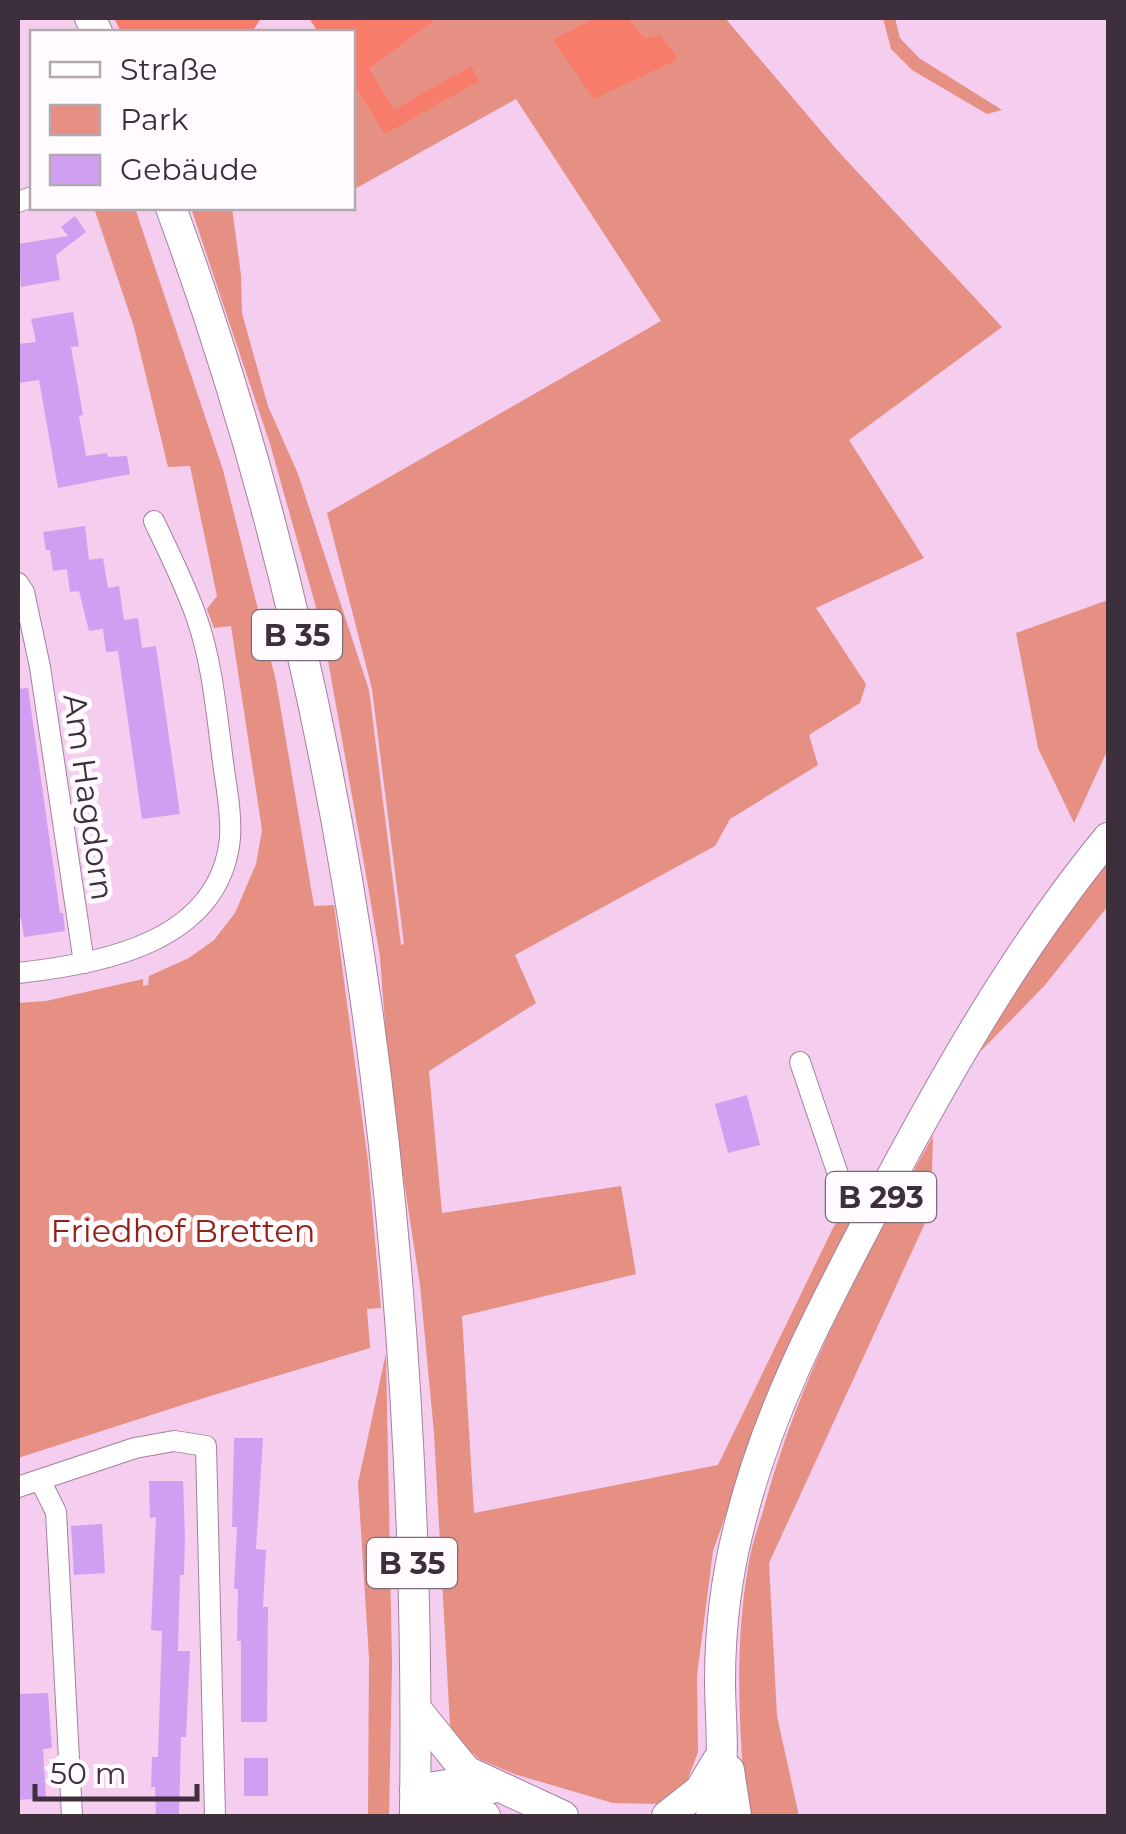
<svg xmlns="http://www.w3.org/2000/svg" width="1126" height="1834" font-family="Montserrat,sans-serif">
	<rect width="100%" height="100%" fill="#f4cdef"/>
	<g fill="#e59082">
		<path d="M438 18H589L646 39 628 18H725L837 150 1002 327 849 440 924 558 816 608 866 684 860 703 809 735 818 765 730 819 715 846 515 955 536 1003 429 1071 442 1213 621 1186 636 1274 462 1316 474 1513 718 1465 833 1228 848 1204 857 1219 762 1412 713 1551 697 1676 698 1752 686 1784 660 1804 613 1803 514 1774 479 1759 461 1743 450 1725 434 1433 420 1285 390 1091 380 957 369 892 323 632 270 444 191 208H232L241 275 242 313 253 353 268 406 298 474 369 690 401 945 404 944 372 689 327 513 661 321 516 99 353 190V84L386 134 471 66 394 111 370 69Z"/>
		<path d="M883 18H895L900 38 919 58 1002 110 987 114 912 70 891 49Z"/>
		<path d="M94 208H135L223 470 276 681 314 906 334 905 368 1162 381 1308 367 1309 370 1348 207 1397 18 1458V1003L46 1001 143 979V986L148 985 149 976 189 958 214 940 235 913 256 864 262 830 231 626 214 628 207 609 217 596 190 466 168 467 134 327Z"/>
		<path d="M1108 600V749L1074 823 1038 748 1016 633Z"/>
		<path d="M1108 855V906L1045 985 980 1052 1034 960Z"/>
		<path d="M933 1136 931 1210 769 1563 777 1716 799 1816H747C739 1733 734 1650 748 1567 751 1547 758 1527 764 1508 800 1373 866 1257 933 1136Z"/>
		<path d="M386 1353 392 1664 389 1816H368L369 1658 358 1483Z"/>
	</g>
	<g fill="#f87c6a">
		<path d="M114 18H261L252 32H121Z"/>
		<path d="M309 18H438L370 69 394 110 471 66 479 81 385 134 353 84 352 32H318Z"/>
		<path d="M589 18H628L646 39 660 35 678 59 594 99 553 40 590 21Z"/>
	</g>
	<g fill="#cfa0f2">
		<path d="M75 216 86 232 56 255 60 280 21 287 18 244 68 236 61 227Z"/>
		<path d="M73 312 79 346 71 347 83 415 79 416 86 456 107 453 108 457 127 456 130 474 58 488 39 380 18 383V344L36 342 31 319Z"/>
		<path d="M85 526 89 560 103 558 108 588 119 586 124 620 138 618 142 648 156 646 180 814 142 819 118 651 106 652 103 629 89 631 79 591 70 592 67 569 53 571 50 550H46L43 532Z"/>
		<path d="M28 688 60 913H63L65 931 24 937 21 918 18 919V689Z"/>
		<path d="M747 1095 760 1145 728 1153 715 1104Z"/>
		<path d="M234 1438H263L256 1549 266 1550 263 1607H268L267 1722H241V1641H237L238 1589H234L237 1527H232Z"/>
		<path d="M149 1481H183L185 1536 184 1575H180L178 1651H190L186 1737H181L179 1816H156L155 1787H151L152 1757H158L162 1631 151 1630 156 1517 150 1518Z"/>
		<path d="M102 1524 105 1573 74 1575 71 1526Z"/>
		<path d="M48 1693 52 1748 43 1749 46 1798 18 1800V1694Z"/>
		<rect x="244" y="1758" width="24" height="38"/>
	</g>
	<g fill="none" stroke-linecap="round" stroke-linejoin="round">
		<g stroke="#a480a0" stroke-width="22">
			<g id="street">
				<path d="M18 202 32 197"/>
				<path d="M18 583 24 592 40 667 84 963"/>
				<path d="M18 973C102 964 220 942 230 838 232 810 225 782 222 754 216 709 212 662 197 619 186 586 169 553 154 521"/>
				<path d="M800 1062 848 1204 865 1228"/>
				<path d="M40 1480 56 1512 72 1816"/>
				<path d="M18 1487 135 1448 174 1441 206 1446 215 1816"/>
			</g>
		</g>
		<g stroke="#a480a0" stroke-width="32">
			<g id="primary">
				<path d="M90 18 97 32"/>
				<path d="M171 208C358 714 422 1279 415 1816"/>
				<path d="M416 1709 466 1771 563 1816"/>
				<path d="M729 1770 736 1816"/>
				<path d="M415 1790 447 1785 492 1788"/>
				<path d="M415 1803 485 1816"/>
				<path d="M667 1816 700 1790 718 1760"/>
				<path d="M711 1816C728 1773 720 1726 720 1681 720 1629 727 1573 740 1523 768 1410 820 1313 874 1210 942 1081 1015 951 1108 838"/>
			</g>
		</g>
		<use href="#street" stroke="#fff" stroke-width="20"/>
		<use href="#primary" stroke="#fff" stroke-width="30"/>
	</g>
	<g text-anchor="middle" dominant-baseline="central" stroke-width="10" stroke-linejoin="round" paint-order="stroke">
		<g fill="#fffbfe" stroke="#786c77" stroke-width="2.5">
			<rect x="252" y="610" width="90" height="50" rx="8"/>
			<rect x="826" y="1172" width="110" height="50" rx="8"/>
			<rect x="367" y="1538" width="90" height="50" rx="8"/>
		</g>
		<g font-size="30" font-weight="bold" fill="#3e2f3d">
			<text x="297" y="635">B 35</text>
			<text x="881" y="1197">B 293</text>
			<text x="412" y="1563">B 35</text>
		</g>
		<g font-size="32" fill="#3e2f3d" stroke="#fffbfe">
			<text transform="translate(89 797) rotate(82)">Am Hagdorn</text>
		</g>
		<g font-size="32" fill="#912218" stroke="#fffbfe">
			<text x="183" y="1230">Friedhof Bretten</text>
		</g>
	</g>
	<rect width="1126" height="1834" fill="none" stroke="#3e2f3d" stroke-width="40"/>
	<rect x="30" y="30" width="325" height="180" fill="#fffbfe" stroke="#b2a9b1" stroke-width="2.5"/>
	<rect x="50" y="62" width="50" height="15" fill="#ffffff" stroke="#b2a9b1" stroke-width="2.5"/>
	<text x="120" y="80" font-size="30" fill="#3e2f3d">Straße</text>
	<rect x="50" y="105" width="50" height="30" fill="#e59082" stroke="#b2a9b1" stroke-width="2.5"/>
	<text x="120" y="130" font-size="30" fill="#3e2f3d">Park</text>
	<rect x="50" y="155" width="50" height="30" fill="#cfa0f2" stroke="#b2a9b1" stroke-width="2.5"/>
	<text x="120" y="180" font-size="30" fill="#3e2f3d">Gebäude</text>
	<path d="M35 1784v15h162v-15" fill="none" stroke="#3e2f3d" stroke-width="5"/>
	<text x="50" y="1784" font-size="30" fill="#3e2f3d" stroke="#fffbfe" stroke-width="8" paint-order="stroke">50 m</text>
</svg>
